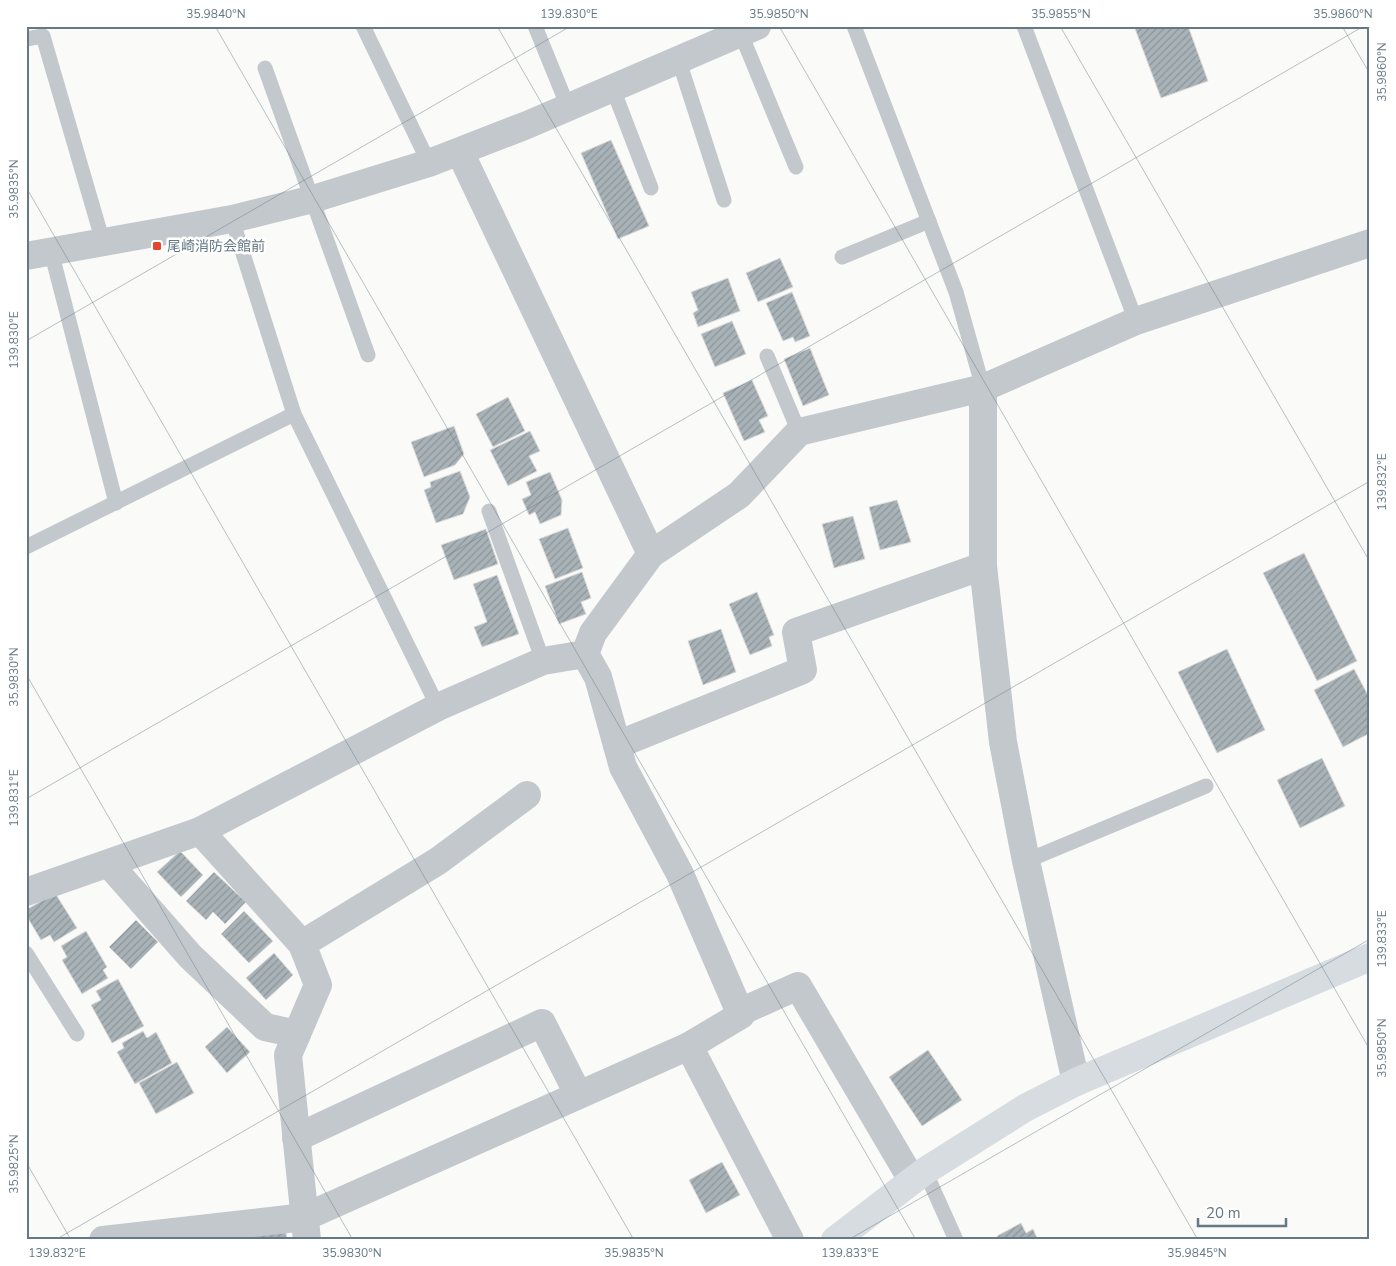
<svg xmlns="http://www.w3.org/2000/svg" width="1396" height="1266" font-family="'Nunito Sans','Noto Sans JP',sans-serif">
	<defs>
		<pattern id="building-hatch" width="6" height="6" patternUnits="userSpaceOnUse" patternTransform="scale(1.25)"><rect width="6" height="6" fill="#a8b2b7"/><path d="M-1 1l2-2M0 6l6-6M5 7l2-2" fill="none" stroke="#8c969a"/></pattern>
	</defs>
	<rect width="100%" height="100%" fill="#fafaf8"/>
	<g fill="url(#building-hatch)" stroke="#dcdcda">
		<path d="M1134 26H1188L1208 81 1161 98Z"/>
		<path d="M611 140 649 226 618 239 581 153Z"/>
		<path d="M780 258 793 287 758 302 746 273Z"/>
		<path d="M728 278 740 311 698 327 693 313 698 310 691 292Z"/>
		<path d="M792 292 810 336 795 342 793 337 783 341 766 303Z"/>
		<path d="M732 321 746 354 715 367 701 334Z"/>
		<path d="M810 348 829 395 803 406 784 359Z"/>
		<path d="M752 380 768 416 759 420 765 432 744 441 723 393Z"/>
		<path d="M508 397 525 431 493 447 476 414Z"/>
		<path d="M454 426 464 454 455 465 424 477 411 442Z"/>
		<path d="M530 431 540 451 529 456 537 471 508 486 490 450Z"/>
		<path d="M460 471 470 497 463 514 436 523 424 490 431 487 430 482Z"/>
		<path d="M550 472 562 500 561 515 540 524 535 512 529 515 522 499 531 495 526 482Z"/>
		<path d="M897 500 911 542 880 550 869 507Z"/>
		<path d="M853 516 865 559 834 568 822 524Z"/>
		<path d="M568 528 583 568 555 579 539 539Z"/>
		<path d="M486 529 498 564 454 580 441 545Z"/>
		<path d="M1304 553 1357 661 1317 681 1263 573Z"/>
		<path d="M582 572 591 598 581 602 586 614 559 624 545 586Z"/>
		<path d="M497 575 519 634 482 647 474 627 487 622 473 584Z"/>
		<path d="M757 592 774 635 769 637 772 646 750 655 729 604Z"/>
		<path d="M721 629 736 672 703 685 688 641Z"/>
		<path d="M1227 649 1265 730 1217 753 1178 672Z"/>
		<path d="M1354 669 1370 699V733L1343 747 1314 690Z"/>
		<path d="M1322 758 1345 806 1300 828 1277 780Z"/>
		<path d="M180 851 203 875 181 897 157 872Z"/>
		<path d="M214 872 246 902 225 924 213 912 206 920 186 901Z"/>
		<path d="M55 893 77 928 54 942 50 935 41 940 26 915V910Z"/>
		<path d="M244 911 273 941 249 963 221 934Z"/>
		<path d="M136 920 158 942 131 969 109 947Z"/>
		<path d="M86 931 107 967 103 970 108 978 82 994 62 960 67 957 61 946Z"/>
		<path d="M274 953 293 975 266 1000 246 978Z"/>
		<path d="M118 979 144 1026 112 1043 91 1005 101 1000 96 991Z"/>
		<path d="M227 1027 250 1052 227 1073 205 1047Z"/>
		<path d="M143 1031 147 1038 156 1032 172 1063 135 1084 117 1052 124 1048 122 1043Z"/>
		<path d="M928 1050 962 1100 922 1126 889 1077Z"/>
		<path d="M177 1062 194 1093 156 1114 139 1083Z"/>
		<path d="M722 1162 740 1195 706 1213 689 1180Z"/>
		<path d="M1021 1223 1026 1233 1033 1229 1038 1240H999L997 1236Z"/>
		<path d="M285 1227 287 1240H242L241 1233Z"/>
	</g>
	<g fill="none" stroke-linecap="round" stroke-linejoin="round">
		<g stroke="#c3c8cc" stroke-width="15">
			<path d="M363 26 429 163"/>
			<path d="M535 26 568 107"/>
			<path d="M854 26 956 292 983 388"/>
			<path d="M1024 26 1136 321"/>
			<path d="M741 34 796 167"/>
			<path d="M26 39 43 36 103 242"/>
			<path d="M679 61 724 200"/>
			<path d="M265 68 368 355"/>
			<path d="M613 89 651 188"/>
			<path d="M232 219 294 414 438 707"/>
			<path d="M51 251 116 503"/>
			<path d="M842 257 929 221"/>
			<path d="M767 356 799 432"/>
			<path d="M489 511 543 661"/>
			<path d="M26 547 294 414"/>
			<path d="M1026 861 1206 786"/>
			<path d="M26 953 77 1034"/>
			<path d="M925 1171 956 1240"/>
		</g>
		<g stroke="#c3c8cc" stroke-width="28">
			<path d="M460 152 651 554"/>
			<path d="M26 256 232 219 313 199 429 163 527 125 757 26"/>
			<path d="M983 388V566L1003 742 1026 861 1076 1082"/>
			<path d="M585 654 593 633 651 554 739 495 799 432 983 388 1136 321 1370 243"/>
			<path d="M617 745 803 670 796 632 983 566"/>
			<path d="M200 831 302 944"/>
			<path d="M109 864 190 956 265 1027 297 1034"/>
			<path d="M26 892 200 831 438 707 543 661 585 654"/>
			<path d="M740 1012 798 986 912 1180"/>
			<path d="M689 1046 790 1240"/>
			<path d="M296 1138 542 1023 578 1094"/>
			<path d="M103 1240 305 1217 689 1046 741 1015 680 874 623 767 598 677 585 654"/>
			<path d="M307 1240 288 1055 318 985 302 944 438 861 527 795"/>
		</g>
		<path stroke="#d6dcdf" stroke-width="28" d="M835 1240 925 1171 1025 1108 1076 1082 1370 957"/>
	</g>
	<path fill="none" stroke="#657883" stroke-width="1" stroke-opacity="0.45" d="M215 26 916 1240M497 26 1198 1240M779 26 1370 1050M1060 26 1370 562M1342 26 1370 74M26 187 634 1240M26 341 571 26M26 674 353 1240M26 799 1364 26M26 1162 71 1240M55 1240 1370 481M848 1240 1370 939"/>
	<rect fill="#e4472d" stroke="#fff" stroke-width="2" x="152" y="241" width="10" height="10" rx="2.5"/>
	<g text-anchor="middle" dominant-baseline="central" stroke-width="5" stroke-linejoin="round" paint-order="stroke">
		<g font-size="14" fill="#657883" stroke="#fff" text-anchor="start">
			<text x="167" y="246">尾崎消防会館前</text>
		</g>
	</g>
	<rect width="1396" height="1266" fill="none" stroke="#ffffff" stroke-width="55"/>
	<path d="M1198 1218v8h88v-8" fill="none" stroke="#657883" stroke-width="2.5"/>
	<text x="1206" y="1218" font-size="15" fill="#657883" stroke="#ffffff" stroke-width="4" paint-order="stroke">20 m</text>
	<rect x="28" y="28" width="1340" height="1210" fill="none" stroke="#657883" stroke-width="2"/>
	<g font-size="12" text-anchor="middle" fill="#657883">
		<text x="216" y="18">35.9840°N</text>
		<text x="569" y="18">139.830°E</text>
		<text x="779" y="18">35.9850°N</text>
		<text x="1061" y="18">35.9855°N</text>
		<text x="1343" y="18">35.9860°N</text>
		<text transform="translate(1382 72) rotate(-90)" y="4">35.9860°N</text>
		<text transform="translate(14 189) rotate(-90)" y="4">35.9835°N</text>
		<text transform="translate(14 340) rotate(-90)" y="4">139.830°E</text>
		<text transform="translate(1382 482) rotate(-90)" y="4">139.832°E</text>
		<text transform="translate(14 677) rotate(-90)" y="4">35.9830°N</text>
		<text transform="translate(14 798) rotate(-90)" y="4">139.831°E</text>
		<text transform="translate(1382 939) rotate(-90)" y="4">139.833°E</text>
		<text transform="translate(1382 1048) rotate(-90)" y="4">35.9850°N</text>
		<text transform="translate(14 1164) rotate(-90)" y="4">35.9825°N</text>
		<text x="57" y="1257">139.832°E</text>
		<text x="352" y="1257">35.9830°N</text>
		<text x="634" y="1257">35.9835°N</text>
		<text x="850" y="1257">139.833°E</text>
		<text x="1197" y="1257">35.9845°N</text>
	</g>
</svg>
